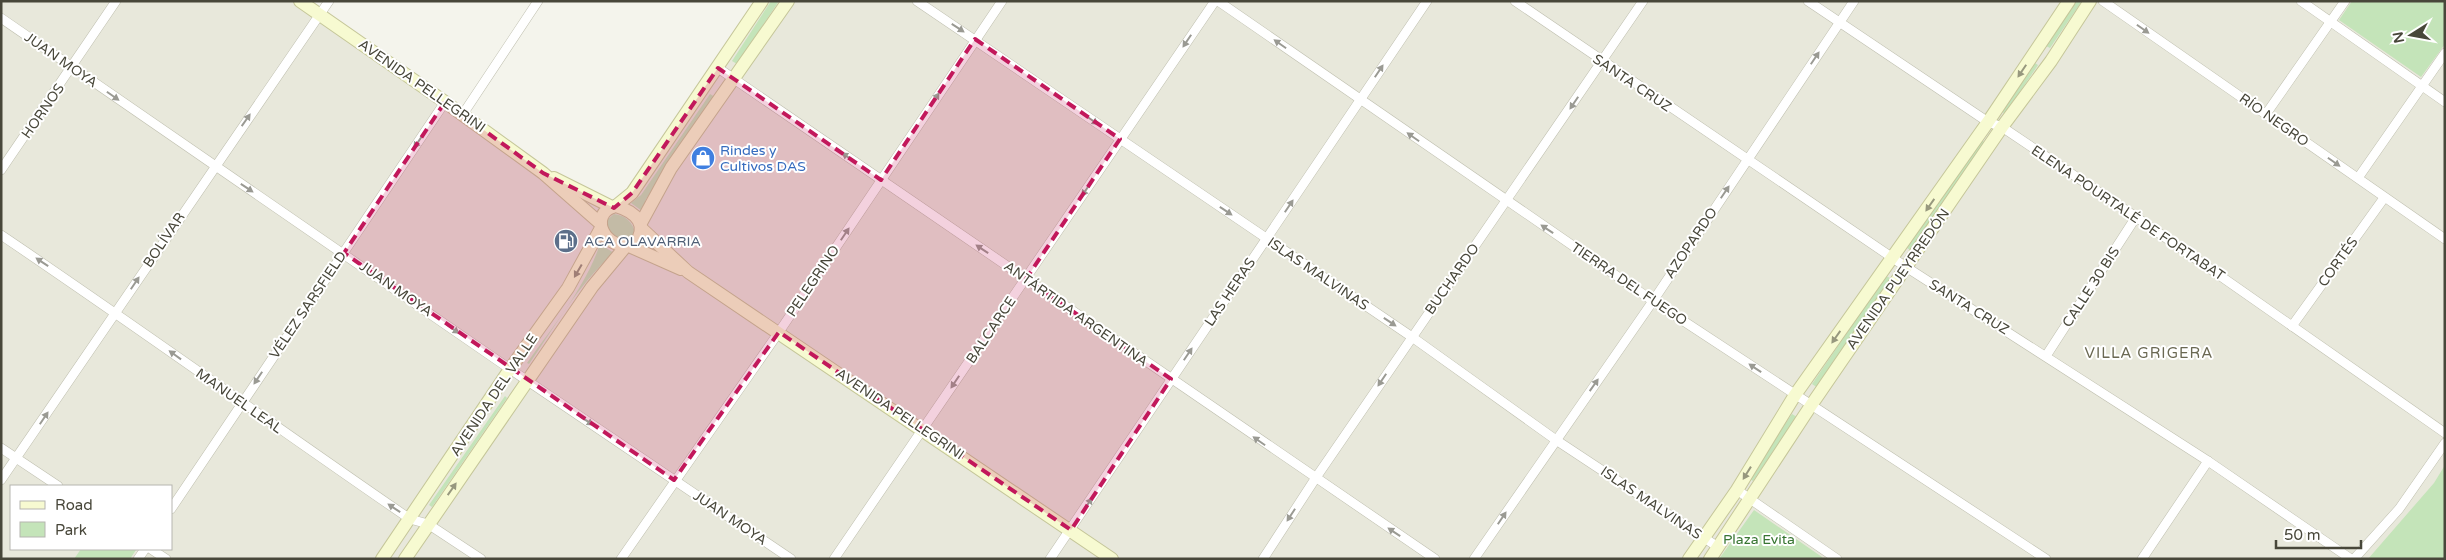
<svg xmlns="http://www.w3.org/2000/svg" width="2446" height="560" font-family="'Varela Round',sans-serif">
	<rect width="100%" height="100%" fill="#f4f4ec"/>
	<path fill="#e8e8db" fill-rule="evenodd" d="M1 1H300L543 173 616 206 762 1H2445V559H1ZM11 486H171V549H11Z"/>
	<g fill="#c4e4b9">
		<path d="M771 1H779L737 64 732 61Z"/>
		<path d="M2074 1H2082L2050 48 2044 45Z"/>
		<path d="M2352 1H2445V44L2421 77 2339 20Z"/>
		<path d="M2033 62 2038 65 2005 114 2000 110Z"/>
		<path d="M710 94 715 97 646 199 642 211 631 203 641 195Z"/>
		<path d="M1981 140 1986 143 1912 251 1907 248Z"/>
		<path d="M614 214C625 215 634 223 635 234L629 241 617 239 607 230V220Z"/>
		<path d="M600 244 614 253C579 283 555 327 529 364L527 363C554 325 585 288 600 244Z"/>
		<path d="M1886 276 1892 279 1818 388 1812 384Z"/>
		<path d="M505 396 507 398 432 507 429 505Z"/>
		<path d="M1792 414 1797 417 1753 481 1748 478Z"/>
		<path d="M2445 465V559H2368L2434 483Z"/>
		<path d="M1754 510 1822 557 1823 559H1719Z"/>
		<path d="M81 549H134L136 550 130 559H74Z"/>
	</g>
	<g fill="none" stroke-linecap="round" stroke-linejoin="round">
		<g stroke="#bfbfaf" stroke-width="10">
			<g id="minor">
				<path d="M917 1 1412 337 1556 440 1718 547"/>
				<path d="M1218 1 1653 301 2046 559"/>
				<path d="M1515 1 1906 267 2208 461 2351 559"/>
				<path d="M1808 1 1988 122 2002 127 2136 217 2445 433"/>
				<path d="M2103 1 2445 239"/>
				<path d="M2301 1 2445 102"/>
				<path d="M1 18 510 369 791 559"/>
				<path d="M718 68 1435 559"/>
				<path d="M463 114 538 1"/>
				<path d="M2266 114 2345 1"/>
				<path d="M1 170 116 1"/>
				<path d="M2358 178 2445 53"/>
				<path d="M1 235C139 328 273 425 410 519L428 524 481 559"/>
				<path d="M2292 326 2384 198"/>
				<path d="M2046 356 2136 217"/>
				<path d="M1 448 58 486"/>
				<path d="M1 480 329 1"/>
				<path d="M1737 490 1837 559"/>
				<path d="M171 509 445 102"/>
				<path d="M151 549 166 559"/>
				<path d="M138 559 145 549"/>
				<path d="M621 559 779 332 1002 1"/>
				<path d="M834 559 1215 1"/>
				<path d="M1050 559 1427 1"/>
				<path d="M1263 559 1315 479 1643 1"/>
				<path d="M1474 559 1653 301 1854 1"/>
				<path d="M2142 559 2208 461"/>
				<path d="M2354 559 2399 509 2445 443"/>
			</g>
		</g>
		<g stroke="#c5c699" stroke-width="14">
			<g id="secondary">
				<path d="M300 1 445 102 543 173 601 224"/>
				<path d="M554 178 612 207"/>
				<path d="M616 206 632 193 762 1"/>
				<path d="M616 206C636 212 649 225 635 244 605 254 586 213 616 206Z"/>
				<path d="M641 223 671 168 788 1"/>
				<path d="M642 229 688 272 1112 559"/>
				<path d="M629 246 681 269"/>
				<path d="M382 559 510 369 568 288 601 228"/>
				<path d="M405 559 592 287 626 246"/>
				<path d="M1689 559 1737 490 1795 395 1988 122 2069 1"/>
				<path d="M1710 559 1812 404 2002 127 2051 61 2090 1"/>
			</g>
		</g>
		<use href="#minor" stroke="#fff" stroke-width="9"/>
		<use href="#secondary" stroke="#f7fad1" stroke-width="12"/>
	</g>
	<defs><path id="oneway-solid" d="M-6-.8H1V-3.2L6.5 0L1 3.2V.8H-6Z" transform="scale(1.25)"/></defs>
	<g fill="#9a9a93">
		<use href="#oneway-solid" transform="translate(958 28) rotate(33)"/>
		<use href="#oneway-solid" transform="translate(2143 29) rotate(35)"/>
		<use href="#oneway-solid" transform="translate(1187 41) rotate(124)"/>
		<use href="#oneway-solid" transform="translate(1280 44) rotate(-145)"/>
		<use href="#oneway-solid" transform="translate(1815 58) rotate(-56)"/>
		<use href="#oneway-solid" transform="translate(1379 71) rotate(-56)"/>
		<use href="#oneway-solid" transform="translate(113 96) rotate(35)"/>
		<use href="#oneway-solid" transform="translate(935 99) rotate(-56)"/>
		<use href="#oneway-solid" transform="translate(1574 103) rotate(124)"/>
		<use href="#oneway-solid" transform="translate(246 120) rotate(-55)"/>
		<use href="#oneway-solid" transform="translate(1092 120) rotate(35)"/>
		<use href="#oneway-solid" transform="translate(1413 137) rotate(-145)"/>
		<use href="#oneway-solid" transform="translate(418 142) rotate(124)"/>
		<use href="#oneway-solid" transform="translate(848 157) rotate(-146)"/>
		<use href="#oneway-solid" transform="translate(2334 162) rotate(35)"/>
		<use href="#oneway-solid" transform="translate(247 188) rotate(34)"/>
		<use href="#oneway-solid" transform="translate(1086 190) rotate(124)"/>
		<use href="#oneway-solid" transform="translate(1725 192) rotate(-56)"/>
		<use href="#oneway-solid" transform="translate(1289 206) rotate(-56)"/>
		<use href="#oneway-solid" transform="translate(1226 211) rotate(34)"/>
		<use href="#oneway-solid" transform="translate(1547 229) rotate(-146)"/>
		<use href="#oneway-solid" transform="translate(845 234) rotate(-56)"/>
		<use href="#oneway-solid" transform="translate(982 249) rotate(-146)"/>
		<use href="#oneway-solid" transform="translate(42 262) rotate(-146)"/>
		<use href="#oneway-solid" transform="translate(135 283) rotate(-56)"/>
		<use href="#oneway-solid" transform="translate(1390 322) rotate(34)"/>
		<use href="#oneway-solid" transform="translate(453 329) rotate(35)"/>
		<use href="#oneway-solid" transform="translate(1188 354) rotate(-56)"/>
		<use href="#oneway-solid" transform="translate(175 355) rotate(-144)"/>
		<use href="#oneway-solid" transform="translate(1755 368) rotate(-146)"/>
		<use href="#oneway-solid" transform="translate(258 378) rotate(124)"/>
		<use href="#oneway-solid" transform="translate(1382 380) rotate(124)"/>
		<use href="#oneway-solid" transform="translate(955 382) rotate(124)"/>
		<use href="#oneway-solid" transform="translate(1594 385) rotate(-55)"/>
		<use href="#oneway-solid" transform="translate(44 418) rotate(-56)"/>
		<use href="#oneway-solid" transform="translate(587 421) rotate(34)"/>
		<use href="#oneway-solid" transform="translate(1259 441) rotate(-145)"/>
		<use href="#oneway-solid" transform="translate(1088 504) rotate(-56)"/>
		<use href="#oneway-solid" transform="translate(394 508) rotate(-146)"/>
		<use href="#oneway-solid" transform="translate(1291 515) rotate(123)"/>
		<use href="#oneway-solid" transform="translate(1502 518) rotate(-56)"/>
		<use href="#oneway-solid" transform="translate(1394 532) rotate(-146)"/>
	</g>
	<g fill="#97987e">
		<use href="#oneway-solid" transform="translate(2022 71) rotate(124)"/>
		<use href="#oneway-solid" transform="translate(1930 205) rotate(125)"/>
		<use href="#oneway-solid" transform="translate(578 271) rotate(120)"/>
		<use href="#oneway-solid" transform="translate(1836 337) rotate(125)"/>
		<use href="#oneway-solid" transform="translate(1747 473) rotate(122)"/>
		<use href="#oneway-solid" transform="translate(452 489) rotate(-55)"/>
	</g>
	<path fill="#c2185b" fill-opacity="0.2" stroke="#c2185b" stroke-width="4" stroke-dasharray="10 6" stroke-linejoin="round" d="M975 39 1120 139 1026 279 1171 379 1071 530 779 332 674 480 344 253 445 102 543 173 614 208 632 193 718 68 881 180Z"/>
	<defs>
		<g id="shop-disc" transform="scale(1.25)"><circle r="9.5" fill="#3f7fe0" stroke="#fff"/><path d="M-5-2.5h2.3a2.7 3.5 0 0 1 5.4 0H5L5.5 6h-11ZM-1.5-2.5h3a1.5 2.3 0 0 0-3 0Z" fill="#fff"/></g>
		<g id="fuel-disc" transform="scale(1.25)"><circle r="9.5" fill="#5c6f8a" stroke="#fff"/><path d="M-5.5-6h7V0h2V4h1.3V-2.5L3-4.5l.8-.8L6-3V5H2.5V1h-1V6h-7ZM-4.2-4.7v3.2H.2V-4.7Z" fill="#fff"/></g>
	</defs>
	<g fill-rule="evenodd">
		<use href="#shop-disc" x="703" y="158"/>
		<use href="#fuel-disc" x="566" y="241"/>
	</g>
	<g text-anchor="middle" dominant-baseline="central" stroke-width="4" stroke-linejoin="round" paint-order="stroke">
		<g font-size="14" fill="#48473a" stroke="#fff">
			<text transform="translate(61 60) rotate(35)">JUAN MOYA</text>
			<text transform="translate(1632 83) rotate(34)">SANTA CRUZ</text>
			<text transform="translate(422 86) rotate(35)">AVENIDA PELLEGRINI</text>
			<text transform="translate(43 111) rotate(-55)">HORNOS</text>
			<text transform="translate(2274 120) rotate(35)">RÍO NEGRO</text>
			<text transform="translate(2128 213) rotate(34)">ELENA POURTALÉ DE FORTABAT</text>
			<text transform="translate(164 240) rotate(-56)">BOLÍVAR</text>
			<text transform="translate(1691 243) rotate(-56)">AZOPARDO</text>
			<text transform="translate(2338 262) rotate(-54)">CORTÉS</text>
			<text transform="translate(1318 274) rotate(34)">ISLAS MALVINAS</text>
			<text transform="translate(1452 279) rotate(-55)">BUCHARDO</text>
			<text transform="translate(1898 279) rotate(-55)">AVENIDA PUEYRREDÓN</text>
			<text transform="translate(813 281) rotate(-56)">PELEGRINO</text>
			<text transform="translate(1629 284) rotate(34)">TIERRA DEL FUEGO</text>
			<text transform="translate(2091 287) rotate(-57)">CALLE 30 BIS</text>
			<text transform="translate(396 289) rotate(35)">JUAN MOYA</text>
			<text transform="translate(1230 292) rotate(-56)">LAS HERAS</text>
			<text transform="translate(308 305) rotate(-56)">VÉLEZ SARSFIELD</text>
			<text transform="translate(1969 307) rotate(32)">SANTA CRUZ</text>
			<text transform="translate(1076 314) rotate(35)">ANTÁRTIDA ARGENTINA</text>
			<text transform="translate(991 330) rotate(-56)">BALCARCE</text>
			<text transform="translate(494 395) rotate(-56)">AVENIDA DEL VALLE</text>
			<text transform="translate(239 401) rotate(35)">MANUEL LEAL</text>
			<text transform="translate(900 414) rotate(34)">AVENIDA PELLEGRINI</text>
			<text transform="translate(1651 503) rotate(34)">ISLAS MALVINAS</text>
			<text transform="translate(730 518) rotate(34)">JUAN MOYA</text>
		</g>
		<g font-size="14" fill="#366cbe" stroke="#fff" text-anchor="start">
			<text x="720" y="150">Rindes y<tspan x="720" dy="16">Cultivos DAS</tspan></text>
		</g>
		<g font-size="14" fill="#4e5e75" stroke="#fff" text-anchor="start">
			<text x="584" y="241">ACA OLAVARRIA</text>
		</g>
		<g font-size="14" fill="#377532" stroke="#fff">
			<text x="1759" y="539">Plaza Evita</text>
		</g>
		<g font-size="15" letter-spacing="1" fill="#6a6852" stroke="#fff">
			<text x="2149" y="353">VILLA GRIGERA</text>
		</g>
	</g>
	<rect width="2446" height="560" fill="none" stroke="#48473a" stroke-width="5"/>
	<rect x="10" y="485" width="162" height="65" fill="#ffffff" stroke="#b6b5b0"/>
	<rect x="20" y="501" width="25" height="8" fill="#f7fad1" stroke="#b6b5b0"/>
	<text x="55" y="510" font-size="15" fill="#48473a">Road</text>
	<rect x="20" y="522" width="25" height="15" fill="#c4e4b9" stroke="#b6b5b0"/>
	<text x="55" y="535" font-size="15" fill="#48473a">Park</text>
	<g transform="translate(2411 35) rotate(259)" stroke="#ffffff" stroke-width="4" paint-order="stroke">
	<path d="M0-4L9 19L0 12L-9 19Z" fill="#48473a"/>
	<text y="-8" font-size="14" font-weight="bold" text-anchor="middle" fill="#48473a">N</text>
	</g>
	<path d="M2276 540v8h85v-8" fill="none" stroke="#48473a" stroke-width="2.5"/>
	<text x="2284" y="540" font-size="15" fill="#48473a" stroke="#ffffff" stroke-width="4" paint-order="stroke">50 m</text>
</svg>
